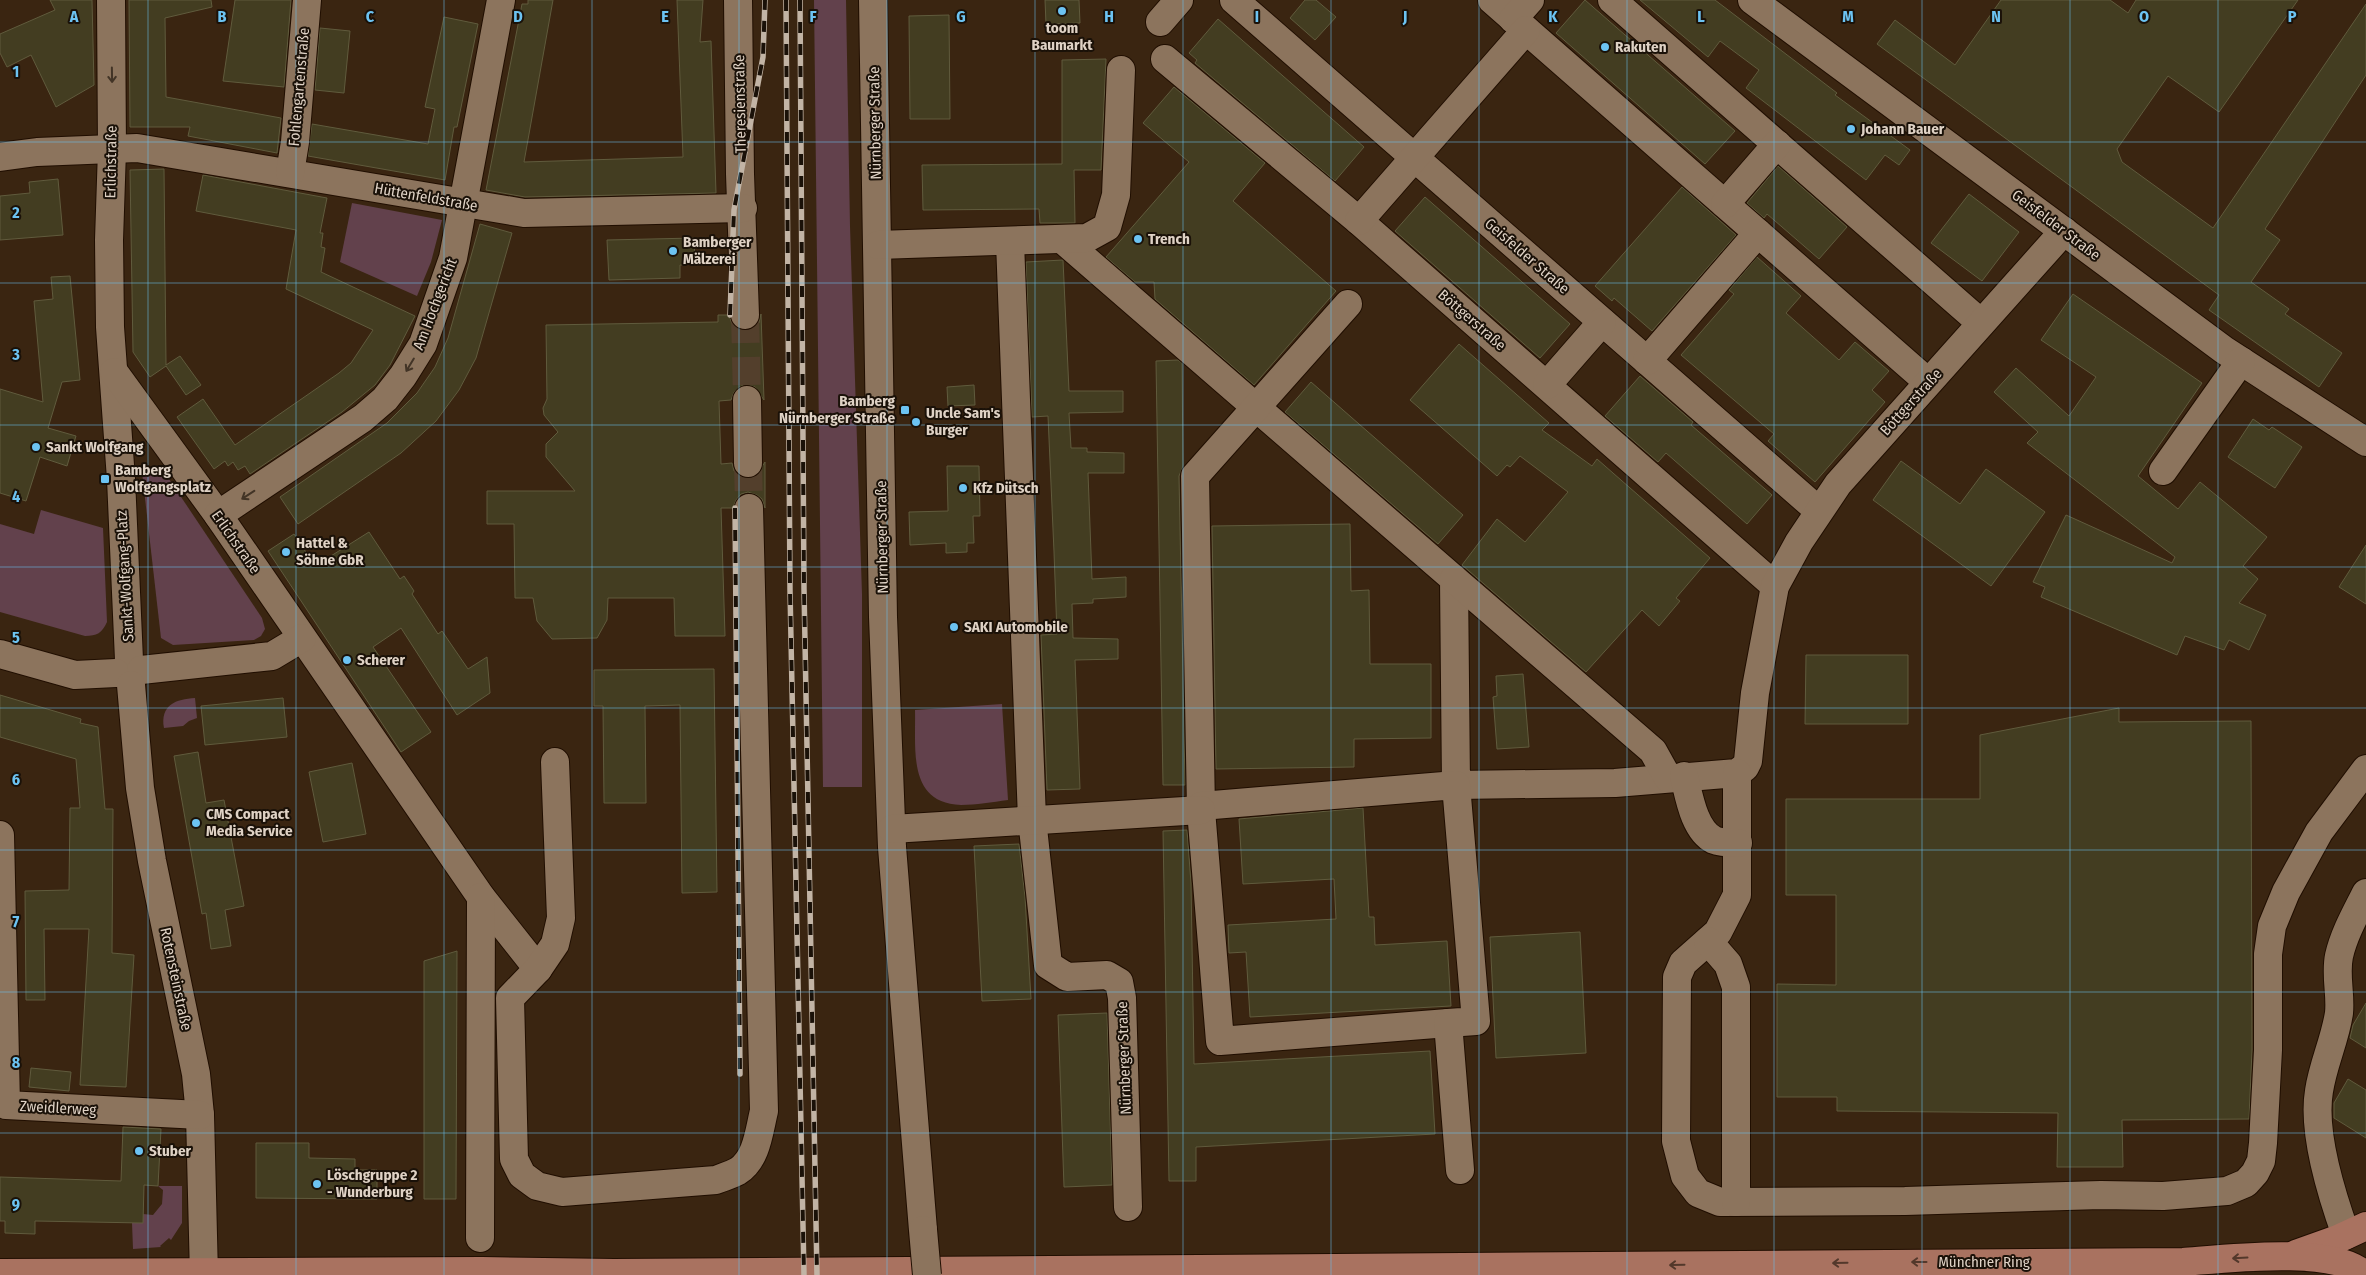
<svg xmlns="http://www.w3.org/2000/svg" width="2366" height="1275" font-family="'Fira Sans Condensed',sans-serif">
	<rect width="100%" height="100%" fill="#3a2511"/>
	<g fill="#62414c">
		<path d="M814 0H846L850 226 862 594V787H823Z"/>
		<path d="M352 203 442 220 431 262 417 296 340 262Z"/>
		<path d="M161 467 262 618 265 629 261 636 254 640 173 645 161 638 142 472Z"/>
		<path d="M41 510 103 528 107 622C102 633 97 636 85 636L0 612V524L34 534Z"/>
		<path d="M195 698 197 718 189 721 183 726 164 728C160 705 176 699 195 698Z"/>
		<path d="M1002 704 1008 800C992 802 976 805 961 805 907 803 916 749 915 710Z"/>
		<path d="M158 1186H182V1223L171 1240 169 1238 160 1246 161 1247 133 1249 132 1223H142L143 1214 153 1215 162 1204 163 1190Z"/>
	</g>
	<g fill="#433d21" stroke="#605b3d">
		<path d="M50 0H92L94 85 56 107 31 55 7 67 0 53V34L55 10Z"/>
		<path d="M129 0H211L212 7 165 18 166 97 281 118 277 153 188 136 190 127H130Z"/>
		<path d="M235 0H291L284 87 223 81Z"/>
		<path d="M528 0H553L524 162 683 157 677 0H703L700 42 711 41 716 193 525 197 486 190 522 4H528Z"/>
		<path d="M1045 0H1079L1080 23 1046 24Z"/>
		<path d="M1305 0H1316L1336 17 1315 40 1290 18Z"/>
		<path d="M1585 0 1735 131 1705 164 1556 33Z"/>
		<path d="M1640 0H1715L1837 93 1835 95 1910 150 1899 165 1885 155 1866 180 1746 88 1759 70 1720 41 1708 57Z"/>
		<path d="M2001 0H2110L2128 13 2136 0H2298L2219 112 2168 76 2117 149 2122 162 2213 228 2366 4V75L2265 229 2280 240 2251 282 2289 309 2285 314 2342 353 2319 387 2209 310 2219 295 1877 44 1895 20 1955 65Z"/>
		<path d="M949 15 950 119H910L909 16Z"/>
		<path d="M444 17 478 24 457 127H454L445 180 308 156 312 124 428 144 435 109 425 107Z"/>
		<path d="M1218 19 1364 147 1335 181 1195 63 1197 60 1189 53Z"/>
		<path d="M320 28 350 31 344 93 315 90Z"/>
		<path d="M1106 59 1101 170H1074L1075 223H1040L1039 209 923 210 922 165 1062 164V60Z"/>
		<path d="M1174 87 1265 163 1233 201 1336 291 1254 385 1155 299 1154 282H1135L1106 257 1189 162 1143 123Z"/>
		<path d="M1778 166 1847 227 1819 259 1767 214 1764 218 1747 203Z"/>
		<path d="M164 169 166 365 180 356 201 385 186 395 166 366 150 377 133 352 130 170Z"/>
		<path d="M203 175 327 198 320 233H323L321 247 325 248 321 272 415 316 390 365 375 385 342 412 250 474 245 466 238 470 233 462 228 466 225 461 214 469 177 417 203 399 235 445 339 373 351 363 373 330 286 289 296 230 196 211Z"/>
		<path d="M58 179 63 235 0 240V196L30 193 29 182Z"/>
		<path d="M1682 187 1736 235 1652 331 1614 298 1612 301 1595 286Z"/>
		<path d="M1969 194 2019 232 1982 281 1931 243Z"/>
		<path d="M1425 197 1570 324 1540 358 1395 231Z"/>
		<path d="M480 224 512 233 476 358 459 390 436 421 401 453 298 524 280 497 387 423 417 393 435 367 448 338Z"/>
		<path d="M694 238 695 264 680 265V278L609 280 607 240Z"/>
		<path d="M1757 257 1801 296 1786 313 1839 360 1855 342 1889 371 1872 390 1885 402 1815 482 1768 441 1774 434 1681 355 1734 294 1729 290Z"/>
		<path d="M1063 260 1069 391H1123V412L1069 413 1071 448H1087V452L1124 453V473H1088L1092 579 1126 577V597L1093 599V603L1072 604 1073 638 1118 639V659L1075 660 1080 789 1047 790 1041 635 1057 634 1054 552 1048 416 1032 417 1026 262Z"/>
		<path d="M70 276 80 380 62 382 48 428 76 436 67 466 40 457 26 501 0 493V389L43 402 34 301 53 299 51 277Z"/>
		<path d="M2073 294 2202 383 2138 476 2178 509 2200 482 2267 537 2243 566 2258 579 2239 603 2266 615 2249 650 2229 640 2224 650 2185 636 2177 655 2041 597 2045 587 2033 582 2066 515 2172 563 2175 557 2027 443 2038 432 1994 392 2016 368 2069 416 2096 377 2041 340Z"/>
		<path d="M761 314 764 400 755 387 746 384 739 387 734 392 731 400 719 401 721 464 732 463 734 471 740 476 749 479 756 476 765 462V508L762 499 757 495 748 492 741 494 736 500 733 508H721L725 636H675L674 598H608L607 620 597 638 552 639 537 621 533 598H515L514 524H487V491H575L546 457V444L558 432 544 415 543 408 547 399 546 325 718 322V315H729L732 324 738 329 746 331 754 328 759 323Z"/>
		<path d="M1459 344 1549 423 1542 430 1592 466 1597 459 1710 558 1676 598 1680 601 1659 626 1642 610 1586 672 1462 565 1497 519 1525 542 1568 492 1520 456 1510 467 1507 465 1497 476 1410 400Z"/>
		<path d="M1178 360 1182 363 1183 466 1179 476 1185 785H1163L1156 361Z"/>
		<path d="M1640 376 1693 422 1691 425 1772 495 1747 524 1666 453 1658 462 1605 416Z"/>
		<path d="M1311 382 1463 515 1438 544 1285 412Z"/>
		<path d="M974 385 975 405 948 406 947 387Z"/>
		<path d="M2253 419 2269 430 2272 427 2302 447 2275 488 2228 457Z"/>
		<path d="M1901 461 1960 504 1986 469 2045 512 1991 586 1873 500Z"/>
		<path d="M947 466H979L980 516H973L974 543H967V552L946 553V543L910 545 909 512 948 511Z"/>
		<path d="M1350 524 1351 591 1369 590 1370 664H1431V738L1354 739V767L1216 769 1212 526Z"/>
		<path d="M369 532 400 579 404 576 414 591 412 594 438 634 442 631 468 669 487 657 490 693 457 715 401 628 373 647 431 732 401 752 268 551 294 534 315 566Z"/>
		<path d="M2366 545V604L2339 587Z"/>
		<path d="M1806 655H1908V724H1805Z"/>
		<path d="M714 669 717 892 682 893 680 705 645 706 646 803H604L603 706H594V670Z"/>
		<path d="M1523 674 1529 747 1497 749 1493 697 1497 696 1496 676Z"/>
		<path d="M0 695 81 719 80 723 98 727 105 809H113L112 953 134 955 126 1087 80 1085 89 929H44L45 1000H26L25 891 69 890 70 808H80L76 759 0 737Z"/>
		<path d="M283 698 287 737 205 745 201 706Z"/>
		<path d="M2119 708V722L2251 721 2252 1050 2249 1119 2122 1120 2123 1167H2057L2058 1113 1837 1111V1097H1777V984L1836 985V895H1786V799H1980V735Z"/>
		<path d="M198 752 206 803 224 800 244 906 225 910 231 946 211 949 206 913 202 914 174 756Z"/>
		<path d="M352 763 366 834 323 842 309 772Z"/>
		<path d="M1363 808 1369 917H1374L1375 945 1447 941 1451 1006 1250 1017 1246 952 1229 953 1228 925 1336 919 1334 879 1243 884 1239 819Z"/>
		<path d="M1187 830 1191 883 1194 1064 1430 1051 1435 1134 1196 1147V1181H1169L1163 831Z"/>
		<path d="M1019 844 1025 897 1031 999 982 1001 974 846Z"/>
		<path d="M1580 932 1586 1053 1496 1058 1490 937Z"/>
		<path d="M457 951 456 1199H424V961Z"/>
		<path d="M2366 1003V1048L2350 1038 2353 1025Z"/>
		<path d="M1107 1013 1112 1185 1064 1187 1058 1015Z"/>
		<path d="M31 1068 71 1072 69 1091 29 1087Z"/>
		<path d="M2348 1079 2366 1090V1138L2334 1118V1103Z"/>
		<path d="M123 1127 161 1129 158 1186 144 1185 143 1223 35 1221V1234L5 1233V1221H0V1177L121 1181Z"/>
		<path d="M256 1143H309V1158L355 1159V1170H377V1199L256 1198Z"/>
	</g>
	<g fill="none" stroke-linecap="round" stroke-linejoin="round">
		<g stroke="#533f2c" stroke-width="28" stroke-dasharray="28 14" stroke-linecap="butt">
			<path d="M745 315 747 400"/>
			<path d="M748 463 749 508"/>
		</g>
		<g stroke="#200e00" stroke-width="30">
			<g id="minor">
				<path d="M111 0 112 150 109 240 110 327 121 479 129 660"/>
				<path d="M738 0 740 174 745 315"/>
				<path d="M873 0 883 617 892 847 923 1230"/>
				<path d="M1234 0 1819 511"/>
				<path d="M1492 0 1928 382"/>
				<path d="M1612 0 1981 323"/>
				<path d="M1752 0 2224 350 2366 442"/>
				<path d="M1513 19 1530 0"/>
				<path d="M1160 22 1179 0"/>
				<path d="M1165 59 1359 221 1775 586"/>
				<path d="M0 157 37 152 137 148 524 213 743 208"/>
				<path d="M290 173 295 142 307 0"/>
				<path d="M1725 204 1777 144"/>
				<path d="M1359 221 1526 30"/>
				<path d="M1063 240 1454 579 1456 785 1615 783 1737 773 1745 767 1748 761 1755 693 1775 586 1799 542 1838 484 2064 231"/>
				<path d="M1010 242 1032 819 1048 965 1067 977 1107 975 1119 982 1122 998 1128 1207"/>
				<path d="M878 245 1087 238 1107 227 1116 195 1121 70"/>
				<path d="M1348 304 1195 476 1201 810 1220 1041 1448 1023"/>
				<path d="M1647 361 1758 233"/>
				<path d="M114 372 218 515 481 897 538 969"/>
				<path d="M1547 385 1602 322"/>
				<path d="M747 400 748 463"/>
				<path d="M2163 471 2241 361"/>
				<path d="M218 515 363 418 385 399 403 376 423 344 453 258 501 0"/>
				<path d="M1454 579 1653 751 1668 778"/>
				<path d="M0 654 75 675 116 673"/>
				<path d="M141 670 272 656 302 638"/>
				<path d="M131 685 140 788 152 861 196 1074 200 1115 204 1275"/>
				<path d="M555 762 561 918 555 944 538 969 510 998 514 1159 522 1175 537 1186 562 1192 716 1180C723 1177 731 1175 738 1171 757 1159 759 1131 764 1111L749 508"/>
				<path d="M1737 773V895L1718 932 1683 963 1677 977 1676 1141 1685 1176 1698 1193 1720 1202 1905 1201 2101 1195 2163 1196 2227 1191 2246 1183 2255 1173 2261 1161 2263 1143 2268 1050V954L2272 926 2286 892 2319 832 2366 769"/>
				<path d="M1684 776C1689 796 1694 830 1714 840 1721 843 1730 843 1738 843"/>
				<path d="M1201 806 1456 785 1476 1021 1448 1023 1460 1170"/>
				<path d="M892 829 1201 810"/>
				<path d="M0 835 6 1105 200 1115"/>
				<path d="M1708 941 1728 964 1736 987V1202"/>
				<path d="M2346 1235C2332 1196 2312 1132 2319 1091 2323 1064 2335 1040 2339 1013 2341 994 2335 975 2339 956 2344 934 2356 913 2366 893"/>
				<path d="M480 1238 481 897"/>
			</g>
		</g>
		<g stroke="#200e00" stroke-width="30">
			<g id="major">
				<path d="M2296 1254 2338 1239 2366 1226"/>
				<path d="M0 1273 482 1271 614 1273 2183 1262C2223 1259 2336 1245 2364 1275"/>
			</g>
		</g>
		<use href="#minor" stroke="#8c745d" stroke-width="28"/>
		<use href="#major" stroke="#a97260" stroke-width="28"/>
		<g stroke="#c2b4a5" stroke-width="5.5">
			<g id="rail">
				<path d="M786 0 790 590 804 1275"/>
				<path d="M800 0 804 589 817 1275"/>
				<path d="M730 315 734 210 763 57 765 0"/>
				<path d="M735 508 740 1074"/>
			</g>
		</g>
		<use href="#rail" stroke="#1a1108" stroke-width="4" stroke-dasharray="11" stroke-linecap="butt"/>
		<g stroke="#200e00" stroke-width="30" stroke-linecap="butt">
			<path id="minor-bridge" d="M923 1230 927 1275"/>
		</g>
		<use href="#minor-bridge" stroke="#8c745d" stroke-width="28"/>
	</g>
	<defs><path id="oneway-shaft" d="M-6 0H5M1.5-3L5.5 0L1.5 3" fill="none" stroke-width="1.6" stroke-linecap="round" stroke-linejoin="round" transform="scale(1.25)"/></defs>
	<g stroke="#423426">
		<use href="#oneway-shaft" transform="translate(112 75) rotate(89)"/>
		<use href="#oneway-shaft" transform="translate(410 365) rotate(121)"/>
		<use href="#oneway-shaft" transform="translate(248 495) rotate(147)"/>
	</g>
	<g stroke="#53382b">
		<use href="#oneway-shaft" transform="translate(2240 1258) rotate(177)"/>
		<use href="#oneway-shaft" transform="translate(1919 1262) rotate(180)"/>
		<use href="#oneway-shaft" transform="translate(1840 1263) rotate(179)"/>
		<use href="#oneway-shaft" transform="translate(1677 1265) rotate(179)"/>
	</g>
	<path fill="none" stroke="#6cc3f2" stroke-width="1" stroke-opacity="0.55" d="M148 0V1275M296 0V1275M444 0V1275M592 0V1275M739 0V1275M887 0V1275M1035 0V1275M1183 0V1275M1331 0V1275M1479 0V1275M1627 0V1275M1774 0V1275M1922 0V1275M2070 0V1275M2218 0V1275M0 142H2366M0 283H2366M0 425H2366M0 567H2366M0 708H2366M0 850H2366M0 992H2366M0 1133H2366"/>
	<g fill="#6cc3f2" stroke="#1a1108" stroke-width="2">
		<circle cx="1062" cy="11" r="5"/>
		<circle cx="1605" cy="47" r="5"/>
		<circle cx="1851" cy="129" r="5"/>
		<circle cx="1138" cy="239" r="5"/>
		<circle cx="673" cy="251" r="5"/>
		<rect x="900" y="405" width="10" height="10" rx="2.5"/>
		<circle cx="916" cy="422" r="5"/>
		<circle cx="36" cy="447" r="5"/>
		<rect x="100" y="474" width="10" height="10" rx="2.5"/>
		<circle cx="963" cy="488" r="5"/>
		<circle cx="286" cy="552" r="5"/>
		<circle cx="954" cy="627" r="5"/>
		<circle cx="347" cy="660" r="5"/>
		<circle cx="196" cy="823" r="5"/>
		<circle cx="139" cy="1151" r="5"/>
		<circle cx="317" cy="1184" r="5"/>
	</g>
	<g text-anchor="middle" dominant-baseline="central" stroke-width="4" stroke-linejoin="round" paint-order="stroke">
		<g font-size="15" font-weight="bold" fill="#dfd2c5" stroke="#1a1108" text-anchor="start">
			<text x="1062" y="28" text-anchor="middle">toom<tspan x="1062" dy="17">Baumarkt</tspan></text>
			<text x="1615" y="47">Rakuten</text>
			<text x="1861" y="129">Johann Bauer</text>
			<text x="1148" y="239">Trench</text>
			<text x="683" y="242">Bamberger<tspan x="683" dy="17">Mälzerei</tspan></text>
			<text x="895" y="401" text-anchor="end">Bamberg<tspan x="895" dy="17">Nürnberger Straße</tspan></text>
			<text x="926" y="413">Uncle Sam's<tspan x="926" dy="17">Burger</tspan></text>
			<text x="46" y="447">Sankt Wolfgang</text>
			<text x="115" y="470">Bamberg<tspan x="115" dy="17">Wolfgangsplatz</tspan></text>
			<text x="973" y="488">Kfz Dütsch</text>
			<text x="296" y="543">Hattel &amp;<tspan x="296" dy="17">Söhne GbR</tspan></text>
			<text x="964" y="627">SAKI Automobile</text>
			<text x="357" y="660">Scherer</text>
			<text x="206" y="814">CMS Compact<tspan x="206" dy="17">Media Service</tspan></text>
			<text x="149" y="1151">Stuber</text>
			<text x="327" y="1175">Löschgruppe 2<tspan x="327" dy="17">- Wunderburg</tspan></text>
		</g>
		<g font-size="15" fill="#dfd2c5" stroke="#1a1108">
			<text transform="translate(299 87) rotate(-85)">Fohlengartenstraße</text>
			<text transform="translate(740 104) rotate(-91)">Theresienstraße</text>
			<text transform="translate(875 123) rotate(-91)">Nürnberger Straße</text>
			<text transform="translate(111 162) rotate(-89)">Erlichstraße</text>
			<text transform="translate(426 197) rotate(10)">Hüttenfeldstraße</text>
			<text transform="translate(2056 225) rotate(37)">Geisfelder Straße</text>
			<text transform="translate(1527 256) rotate(41)">Geisfelder Straße</text>
			<text transform="translate(435 304) rotate(-69)">Am Hochgericht</text>
			<text transform="translate(1472 320) rotate(41)">Böttgerstraße</text>
			<text transform="translate(1911 402) rotate(-48)">Böttgerstraße</text>
			<text transform="translate(882 537) rotate(-91)">Nürnberger Straße</text>
			<text transform="translate(236 542) rotate(55)">Erlichstraße</text>
			<text transform="translate(125 576) rotate(-93)">Sankt-Wolfgang-Platz</text>
			<text transform="translate(176 979) rotate(78)">Rotensteinstraße</text>
			<text transform="translate(1124 1058) rotate(-92)">Nürnberger Straße</text>
			<text transform="translate(58 1108) rotate(3)">Zweidlerweg</text>
			<text x="1984" y="1262">Münchner Ring</text>
		</g>
	</g>
	<g font-size="16" text-anchor="middle" font-weight="bold" fill="#6cc3f2" stroke="#1a1108" stroke-width="4" stroke-linejoin="round" paint-order="stroke">
		<text x="74" y="22">A</text>
		<text x="222" y="22">B</text>
		<text x="370" y="22">C</text>
		<text x="518" y="22">D</text>
		<text x="665" y="22">E</text>
		<text x="813" y="22">F</text>
		<text x="961" y="22">G</text>
		<text x="1109" y="22">H</text>
		<text x="1257" y="22">I</text>
		<text x="1405" y="22">J</text>
		<text x="1553" y="22">K</text>
		<text x="1701" y="22">L</text>
		<text x="1848" y="22">M</text>
		<text x="1996" y="22">N</text>
		<text x="2144" y="22">O</text>
		<text x="2292" y="22">P</text>
		<text x="16" y="77">1</text>
		<text x="16" y="218">2</text>
		<text x="16" y="360">3</text>
		<text x="16" y="502">4</text>
		<text x="16" y="643">5</text>
		<text x="16" y="785">6</text>
		<text x="16" y="927">7</text>
		<text x="16" y="1068">8</text>
		<text x="16" y="1210">9</text>
	</g>
</svg>
